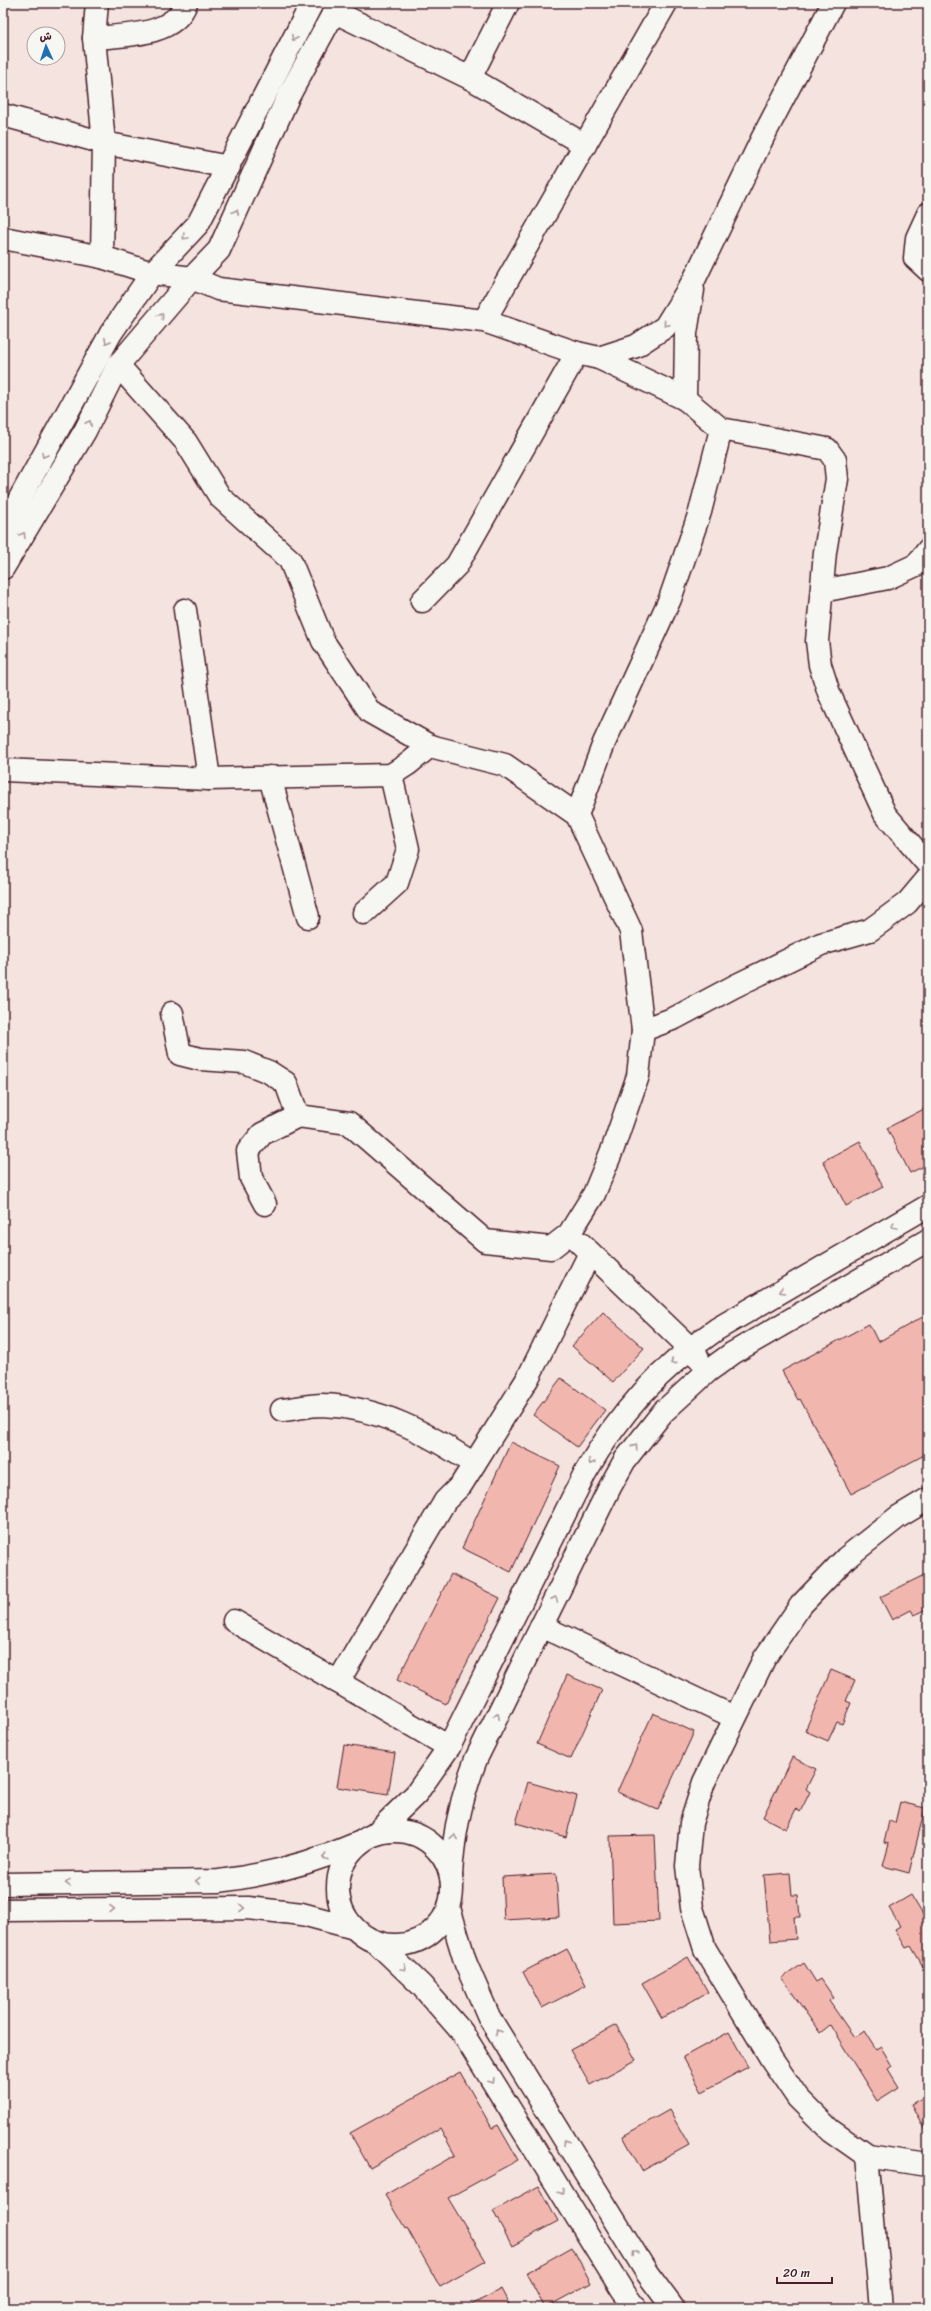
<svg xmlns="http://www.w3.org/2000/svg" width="931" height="2311" font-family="Sriracha,'Playpen Sans Arabic',sans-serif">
	<rect width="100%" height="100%" fill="#f4e3de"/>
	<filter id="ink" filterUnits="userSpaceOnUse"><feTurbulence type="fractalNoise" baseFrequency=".025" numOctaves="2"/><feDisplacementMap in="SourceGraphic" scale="8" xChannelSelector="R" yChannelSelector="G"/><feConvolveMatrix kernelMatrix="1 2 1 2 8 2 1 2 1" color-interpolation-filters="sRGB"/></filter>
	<g filter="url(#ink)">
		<g fill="#f1b6ae" stroke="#4a1f2b">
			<path d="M924 1109 928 1117V1164L910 1173 887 1128Z"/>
			<path d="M860 1141 883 1187 846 1206 823 1161Z"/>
			<path d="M603 1312 644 1348 613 1382 572 1346Z"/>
			<path d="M928 1314V1453L851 1494 800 1399 798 1400 782 1371 869 1324 878 1342Z"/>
			<path d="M561 1378 605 1410 577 1447 533 1415Z"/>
			<path d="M511 1442 560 1466 511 1572 462 1548Z"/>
			<path d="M928 1573V1608L914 1615 911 1610 892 1620 880 1597Z"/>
			<path d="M451 1574 500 1598 446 1704 397 1680Z"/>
			<path d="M831 1670 855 1680 846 1701 851 1703 842 1724 837 1722 828 1741 805 1731Z"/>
			<path d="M567 1675 602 1690 571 1759 537 1744Z"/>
			<path d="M653 1713 694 1732 658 1810 617 1792Z"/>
			<path d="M344 1745 395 1753 388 1795 337 1787Z"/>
			<path d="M792 1757 816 1769 806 1789 810 1792 800 1812 796 1809 786 1829 763 1817Z"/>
			<path d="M528 1782 577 1796 566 1837 516 1823Z"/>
			<path d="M900 1802 925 1808 909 1873 883 1866 889 1844 884 1843 889 1821 895 1823Z"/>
			<path d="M655 1835 659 1921 613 1923 610 1836Z"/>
			<path d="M790 1873 792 1895H798L800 1917H794L796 1939 770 1941 764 1875Z"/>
			<path d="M556 1874 559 1917 504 1920 502 1877Z"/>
			<path d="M911 1895 928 1923V1975L911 1946 906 1948 895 1929 900 1926 889 1908Z"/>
			<path d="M567 1949 586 1985 542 2008 523 1972Z"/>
			<path d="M688 1957 708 1992 662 2018 642 1983Z"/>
			<path d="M804 1963 816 1982 821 1979 834 1998 829 2001 854 2037 864 2031 876 2050 881 2047 892 2066 888 2069 899 2087 877 2101 830 2025 820 2033 782 1978Z"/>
			<path d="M616 2025 636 2060 590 2085 570 2050Z"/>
			<path d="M729 2032 748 2067 702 2092 683 2057Z"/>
			<path d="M460 2072 492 2128 498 2125 518 2160 448 2198 486 2261 440 2287 407 2228 405 2229 385 2195 455 2155 440 2128 370 2168 350 2133Z"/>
			<path d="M928 2095V2136L911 2104Z"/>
			<path d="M669 2110 689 2145 642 2171 623 2136Z"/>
			<path d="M539 2186 558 2221 512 2246 493 2211Z"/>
			<path d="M572 2247 591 2283 545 2308 526 2273Z"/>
			<path d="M501 2289 511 2308H466Z"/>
		</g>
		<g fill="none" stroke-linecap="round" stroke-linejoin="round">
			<g stroke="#4a1f2b" stroke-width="25">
				<g id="minor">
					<path d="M97 3 94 38 104 143 102 257"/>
					<path d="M335 12 470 78 585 145"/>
					<path d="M94 38C124 35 174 37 186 3"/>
					<path d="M470 78 508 3"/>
					<path d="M3 115 104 143 229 167"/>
					<path d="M928 214 917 238 915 258 928 270"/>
					<path d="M3 238 102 257 152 273 192 278 218 289 484 321 577 353 599 358 685 399 721 429 827 449 835 460 837 479 825 552 817 641 820 665 829 693 885 814 924 860 928 862"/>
					<path d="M484 321 666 3"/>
					<path d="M599 358 636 346 665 327 694 280 763 137 833 3"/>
					<path d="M118 365 186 442 220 497 290 560 323 641 370 712 430 746 505 765 577 815 631 931 643 1030 638 1076 613 1148 594 1194 569 1234 551 1248 485 1241 349 1123 298 1116 286 1083 269 1072 244 1062 200 1059 180 1054 172 1013"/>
					<path d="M685 399 686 333 693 290"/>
					<path d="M3 529 111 333 152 273 198 224 312 3"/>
					<path d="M3 568 85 431 118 365 192 278 219 250 288 97 339 3"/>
					<path d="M822 591 888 578 916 565 928 550"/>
					<path d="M422 601 457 565 577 353"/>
					<path d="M185 610 209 779"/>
					<path d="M3 770 209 779 391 775 408 764 430 746"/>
					<path d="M270 777 308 917"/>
					<path d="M577 815 604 743 670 599 700 512 721 429"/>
					<path d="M364 913 397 883 408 849 391 775"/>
					<path d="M643 1030 675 1018 735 986 821 944 870 930 907 903 928 878"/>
					<path d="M265 1204 251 1178 248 1151 262 1134 298 1116"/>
					<path d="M580 1243 690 1348 698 1358"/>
					<path d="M282 1410C295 1409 309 1405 322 1405 380 1407 427 1433 474 1464"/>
					<path d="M928 1499 898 1517 846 1558 801 1605 764 1659 704 1782 691 1823 687 1866 692 1908 705 1949 772 2060 798 2098 830 2130 867 2156 928 2165"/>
					<path d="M234 1621 449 1747"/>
					<path d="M541 1626 734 1717"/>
					<path d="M338 1682 445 1501 461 1485 528 1378 590 1253"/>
					<circle cx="395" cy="1888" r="57"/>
					<path d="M375 1834 416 1794 449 1747 585 1473C620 1412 659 1369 717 1329L928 1206"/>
					<path d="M451 1876C453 1834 461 1798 476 1759L610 1487 625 1460 663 1412 708 1371 733 1353 928 1240"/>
					<path d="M3 1884 219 1881C269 1875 315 1862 361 1842"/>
					<path d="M449 1908 466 1964 489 2017 647 2273 673 2308"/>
					<path d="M3 1910 248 1908 302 1914 354 1928"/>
					<path d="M376 1942 421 1985 462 2032 622 2290 635 2308"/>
					<path d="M867 2156 881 2308"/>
				</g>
			</g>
			<use href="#minor" stroke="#f6f6f2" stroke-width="22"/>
		</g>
		<defs><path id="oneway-chevron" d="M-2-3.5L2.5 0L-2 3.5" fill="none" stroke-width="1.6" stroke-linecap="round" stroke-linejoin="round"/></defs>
		<g stroke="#a99598">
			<use href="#oneway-chevron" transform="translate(294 38) rotate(117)"/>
			<use href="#oneway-chevron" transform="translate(236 212) rotate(-66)"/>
			<use href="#oneway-chevron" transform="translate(185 237) rotate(133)"/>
			<use href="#oneway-chevron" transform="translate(161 316) rotate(-49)"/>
			<use href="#oneway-chevron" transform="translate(666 324) rotate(130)"/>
			<use href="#oneway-chevron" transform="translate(107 341) rotate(119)"/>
			<use href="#oneway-chevron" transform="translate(89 423) rotate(-64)"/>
			<use href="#oneway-chevron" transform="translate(44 455) rotate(119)"/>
			<use href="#oneway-chevron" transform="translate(23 535) rotate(-59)"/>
			<use href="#oneway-chevron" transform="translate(894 1226) rotate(150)"/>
			<use href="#oneway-chevron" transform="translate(782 1291) rotate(150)"/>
			<use href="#oneway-chevron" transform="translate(673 1362) rotate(140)"/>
			<use href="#oneway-chevron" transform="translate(635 1447) rotate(-55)"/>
			<use href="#oneway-chevron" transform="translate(591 1462) rotate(120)"/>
			<use href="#oneway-chevron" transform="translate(555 1599) rotate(-64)"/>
			<use href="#oneway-chevron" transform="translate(497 1716) rotate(-64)"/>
			<use href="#oneway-chevron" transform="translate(454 1837) rotate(-81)"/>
			<use href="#oneway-chevron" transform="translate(325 1857) rotate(161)"/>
			<use href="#oneway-chevron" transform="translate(198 1881) rotate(179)"/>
			<use href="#oneway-chevron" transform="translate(68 1883) rotate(179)"/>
			<use href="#oneway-chevron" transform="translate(242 1908) rotate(2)"/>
			<use href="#oneway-chevron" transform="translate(112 1909) rotate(-1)"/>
			<use href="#oneway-chevron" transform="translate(404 1968) rotate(45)"/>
			<use href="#oneway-chevron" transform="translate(498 2032) rotate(-122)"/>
			<use href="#oneway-chevron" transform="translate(492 2081) rotate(58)"/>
			<use href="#oneway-chevron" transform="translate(566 2142) rotate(-122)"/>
			<use href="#oneway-chevron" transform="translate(561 2192) rotate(58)"/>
			<use href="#oneway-chevron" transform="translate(635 2253) rotate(-122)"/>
		</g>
	</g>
	<rect width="931" height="2311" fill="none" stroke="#f6f6f2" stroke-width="16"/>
	<rect x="8" y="8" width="915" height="2295" fill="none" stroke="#4a1f2b" stroke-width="1.5" filter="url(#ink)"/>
	<g transform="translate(46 46) rotate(357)"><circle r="19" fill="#f6f6f2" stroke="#b1a0a2"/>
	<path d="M0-3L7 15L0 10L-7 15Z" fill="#1f6fb2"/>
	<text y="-6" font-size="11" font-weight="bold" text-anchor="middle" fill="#4a1f2b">ش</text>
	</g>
	<path d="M777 2277v6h55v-6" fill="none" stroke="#4a1f2b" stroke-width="2"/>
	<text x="783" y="2277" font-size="12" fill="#4a1f2b" stroke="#f6f6f2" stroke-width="3" paint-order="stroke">20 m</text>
</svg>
